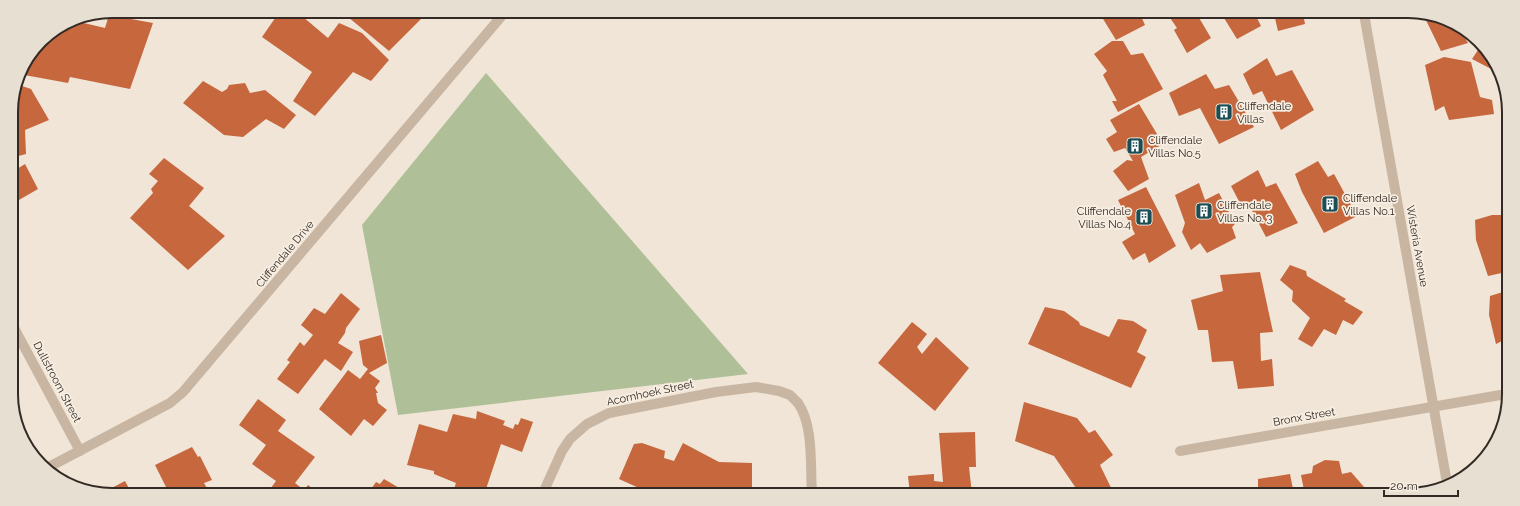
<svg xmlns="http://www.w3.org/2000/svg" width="1520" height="506" font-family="Raleway,sans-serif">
	<rect width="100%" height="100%" fill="#f0e5d6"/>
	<path fill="#afbf97" d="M486 73 748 374 398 415 362 225Z"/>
	<g fill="#c6673e">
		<path d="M280 11H296L328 38 339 23 362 33 389 60 371 81 353 72 315 116 293 101 312 72 262 37Z"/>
		<path d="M342 12H425L427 13 389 51Z"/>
		<path d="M1100 14H1140L1145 25 1116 40Z"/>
		<path d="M1154 14H1201L1198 16 1211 38 1187 53 1174 30 1177 28 1168 15 1157 19Z"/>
		<path d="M1227 14H1255L1261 26 1237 39 1224 18Z"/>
		<path d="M1274 14H1303L1305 24 1278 31Z"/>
		<path d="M1423 14 1434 15 1461 31 1468 43 1441 51Z"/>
		<path d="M109 15 153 23 130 89 70 77 68 83 19 74 41 40 71 20 105 28Z"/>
		<path d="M1112 41H1123L1131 55 1143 53 1163 89 1118 112 1112 101H1117L1103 75 1107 71 1094 54Z"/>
		<path d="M1482 44 1484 45 1497 72 1472 59Z"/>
		<path d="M1444 57 1471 62 1480 97 1492 100 1494 114 1449 120 1444 106 1435 111 1425 65Z"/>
		<path d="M1267 58 1276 76 1292 70 1314 110 1281 130 1262 91 1253 95 1243 74Z"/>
		<path d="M1206 74 1215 89 1229 85 1254 127 1219 144 1200 108 1179 116 1169 93Z"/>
		<path d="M203 81 222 92 227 89 229 85 245 83 250 93 265 90 296 115 284 129 266 119 243 137 224 135 183 103Z"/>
		<path d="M16 84 31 89 49 120 25 130 26 154 11 158V106Z"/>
		<path d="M1139 104 1163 144 1141 157 1149 179 1128 191 1113 171 1127 160 1133 161 1125 148 1114 152 1106 139 1117 132 1110 120Z"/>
		<path d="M164 158 204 188 189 206 225 236 188 270 130 218 153 193 151 189 158 181 149 174Z"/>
		<path d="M1318 161 1328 177 1334 174 1357 216 1324 233 1302 192 1295 174Z"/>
		<path d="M25 164 38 189 12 204V172Z"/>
		<path d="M1258 170 1266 187 1276 183 1298 223 1266 237 1249 205 1242 207 1231 186Z"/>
		<path d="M1199 183 1205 200 1219 193 1235 224 1232 227 1236 238 1207 253 1200 243 1191 250 1182 232 1185 223 1175 195Z"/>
		<path d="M1146 187 1176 246 1149 263 1145 253 1133 260 1122 242 1135 234 1118 200Z"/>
		<path d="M1492 215H1507L1506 272 1488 276 1476 240 1475 220Z"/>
		<path d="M1290 265 1306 271 1307 276 1346 299 1344 301 1363 312 1353 325 1343 320 1336 335 1324 329 1312 347 1298 339 1310 318 1292 301 1293 291 1280 280Z"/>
		<path d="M1260 272 1273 332 1260 333 1261 361 1272 359 1274 386 1238 389 1233 361 1212 362 1208 330H1198L1191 300 1223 291 1220 275Z"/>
		<path d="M1506 291V339L1496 344 1489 315 1490 296Z"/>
		<path d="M341 293 360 309 346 328 345 333 338 343 353 352 341 371 325 359 298 394 277 379 290 362 287 360 300 342 304 346 313 335 301 325 314 308 325 314Z"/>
		<path d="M1045 307 1064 311 1079 322 1080 325 1109 337 1118 319 1133 321 1147 330 1137 352 1146 357 1131 388 1028 344Z"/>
		<path d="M912 322 927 334 917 347 922 354 936 337 969 368 935 411 878 363Z"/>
		<path d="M381 335 387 363 369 373 380 381 375 388 378 393H376L378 403 387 410 373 426 364 419 351 436 319 409 348 370 360 379 368 369 363 365 359 341Z"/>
		<path d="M258 399 286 420 278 431 315 457 295 483 304 490 308 485 317 492H268L276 481 252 464 266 445 239 425Z"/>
		<path d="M1024 402 1077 418 1089 433 1095 430 1113 455 1100 465 1114 494H1080L1054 456 1015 441Z"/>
		<path d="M477 411 505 421 503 425 513 429 515 424 518 425 521 418 533 422 522 452 501 444 486 489 496 493 453 492 456 483 434 474V471L407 465 419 424 447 432 453 414 476 419Z"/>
		<path d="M975 432 976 467H969L972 494H910L908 476 934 474V481L943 482 939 433Z"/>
		<path d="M642 443 665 451 664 458 674 461 683 443 719 462 752 463V493H681L674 489 672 493H650L619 479 634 444Z"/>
		<path d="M192 447 198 457 200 456 212 480 204 483 209 492 168 491 155 465Z"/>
		<path d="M1325 460 1339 461 1342 474 1351 472 1371 495H1305L1301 475 1312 473 1313 466Z"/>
		<path d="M1290 474 1294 494H1245L1244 492 1258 488V479Z"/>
		<path d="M384 479 406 492H369L376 482 380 484Z"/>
		<path d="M125 481 131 492H104Z"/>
	</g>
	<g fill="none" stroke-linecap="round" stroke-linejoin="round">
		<g stroke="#c8b6a2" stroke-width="10">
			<path d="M1364 14 1447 483"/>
			<path d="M12 324 80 451"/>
			<path d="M1180 451 1506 394"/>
			<path d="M543 493 562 451 570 439 587 424 609 413 716 392 756 387 779 391 790 395 798 403"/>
		</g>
		<g stroke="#c8b6a2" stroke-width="10">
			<path d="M798 403C814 426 810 466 812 493"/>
			<path d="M47 468 170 403 183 392 505 12"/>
		</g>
	</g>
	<defs>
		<g id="building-square" transform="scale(0.9)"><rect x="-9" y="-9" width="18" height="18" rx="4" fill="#1b4d54" stroke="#f8efe2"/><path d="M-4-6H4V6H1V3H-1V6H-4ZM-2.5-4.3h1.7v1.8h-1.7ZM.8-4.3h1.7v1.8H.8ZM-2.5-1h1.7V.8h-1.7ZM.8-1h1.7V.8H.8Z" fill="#fff"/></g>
	</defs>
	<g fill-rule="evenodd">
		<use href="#building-square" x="1224" y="112"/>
		<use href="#building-square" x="1135" y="146"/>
		<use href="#building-square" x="1330" y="204"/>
		<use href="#building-square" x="1204" y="211"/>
		<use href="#building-square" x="1144" y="217"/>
	</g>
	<g text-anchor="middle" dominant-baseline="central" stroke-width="3.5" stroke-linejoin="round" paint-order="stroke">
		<g font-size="11" fill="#332a25" stroke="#f8efe2" text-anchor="start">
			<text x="1237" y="106">Cliffendale<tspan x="1237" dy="13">Villas</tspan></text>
			<text x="1148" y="140">Cliffendale<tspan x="1148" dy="13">Villas No.5</tspan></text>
			<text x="1343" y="198">Cliffendale<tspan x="1343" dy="13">Villas No.1</tspan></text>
			<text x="1217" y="205">Cliffendale<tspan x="1217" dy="13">Villas No. 3</tspan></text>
			<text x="1131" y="211" text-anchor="end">Cliffendale<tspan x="1131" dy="13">Villas No.4</tspan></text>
		</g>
		<g font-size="11" fill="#332a25" stroke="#f8efe2">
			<text transform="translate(1417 246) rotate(80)">Wisteria Avenue</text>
			<text transform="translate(285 254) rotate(-50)">Cliffendale Drive</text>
			<text transform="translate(57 382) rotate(62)">Dullstroom Street</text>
			<text transform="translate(650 393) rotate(-12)">Acornhoek Street</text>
			<text transform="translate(1304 417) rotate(-10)">Bronx Street</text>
		</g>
	</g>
	<path d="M0 0H1520V506H0ZM112 18H1408A94 94 0 0 1 1502 112V394A94 94 0 0 1 1408 488H112A94 94 0 0 1 18 394V112A94 94 0 0 1 112 18Z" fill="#e8dfd3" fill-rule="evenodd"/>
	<path fill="none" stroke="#332a25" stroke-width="2" d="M112 18H1408A94 94 0 0 1 1502 112V394A94 94 0 0 1 1408 488H112A94 94 0 0 1 18 394V112A94 94 0 0 1 112 18Z"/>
	<path d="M1384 490v6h74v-6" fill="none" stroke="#332a25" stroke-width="2"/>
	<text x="1390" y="490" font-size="12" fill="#332a25" stroke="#f8efe2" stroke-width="3" paint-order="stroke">20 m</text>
</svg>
